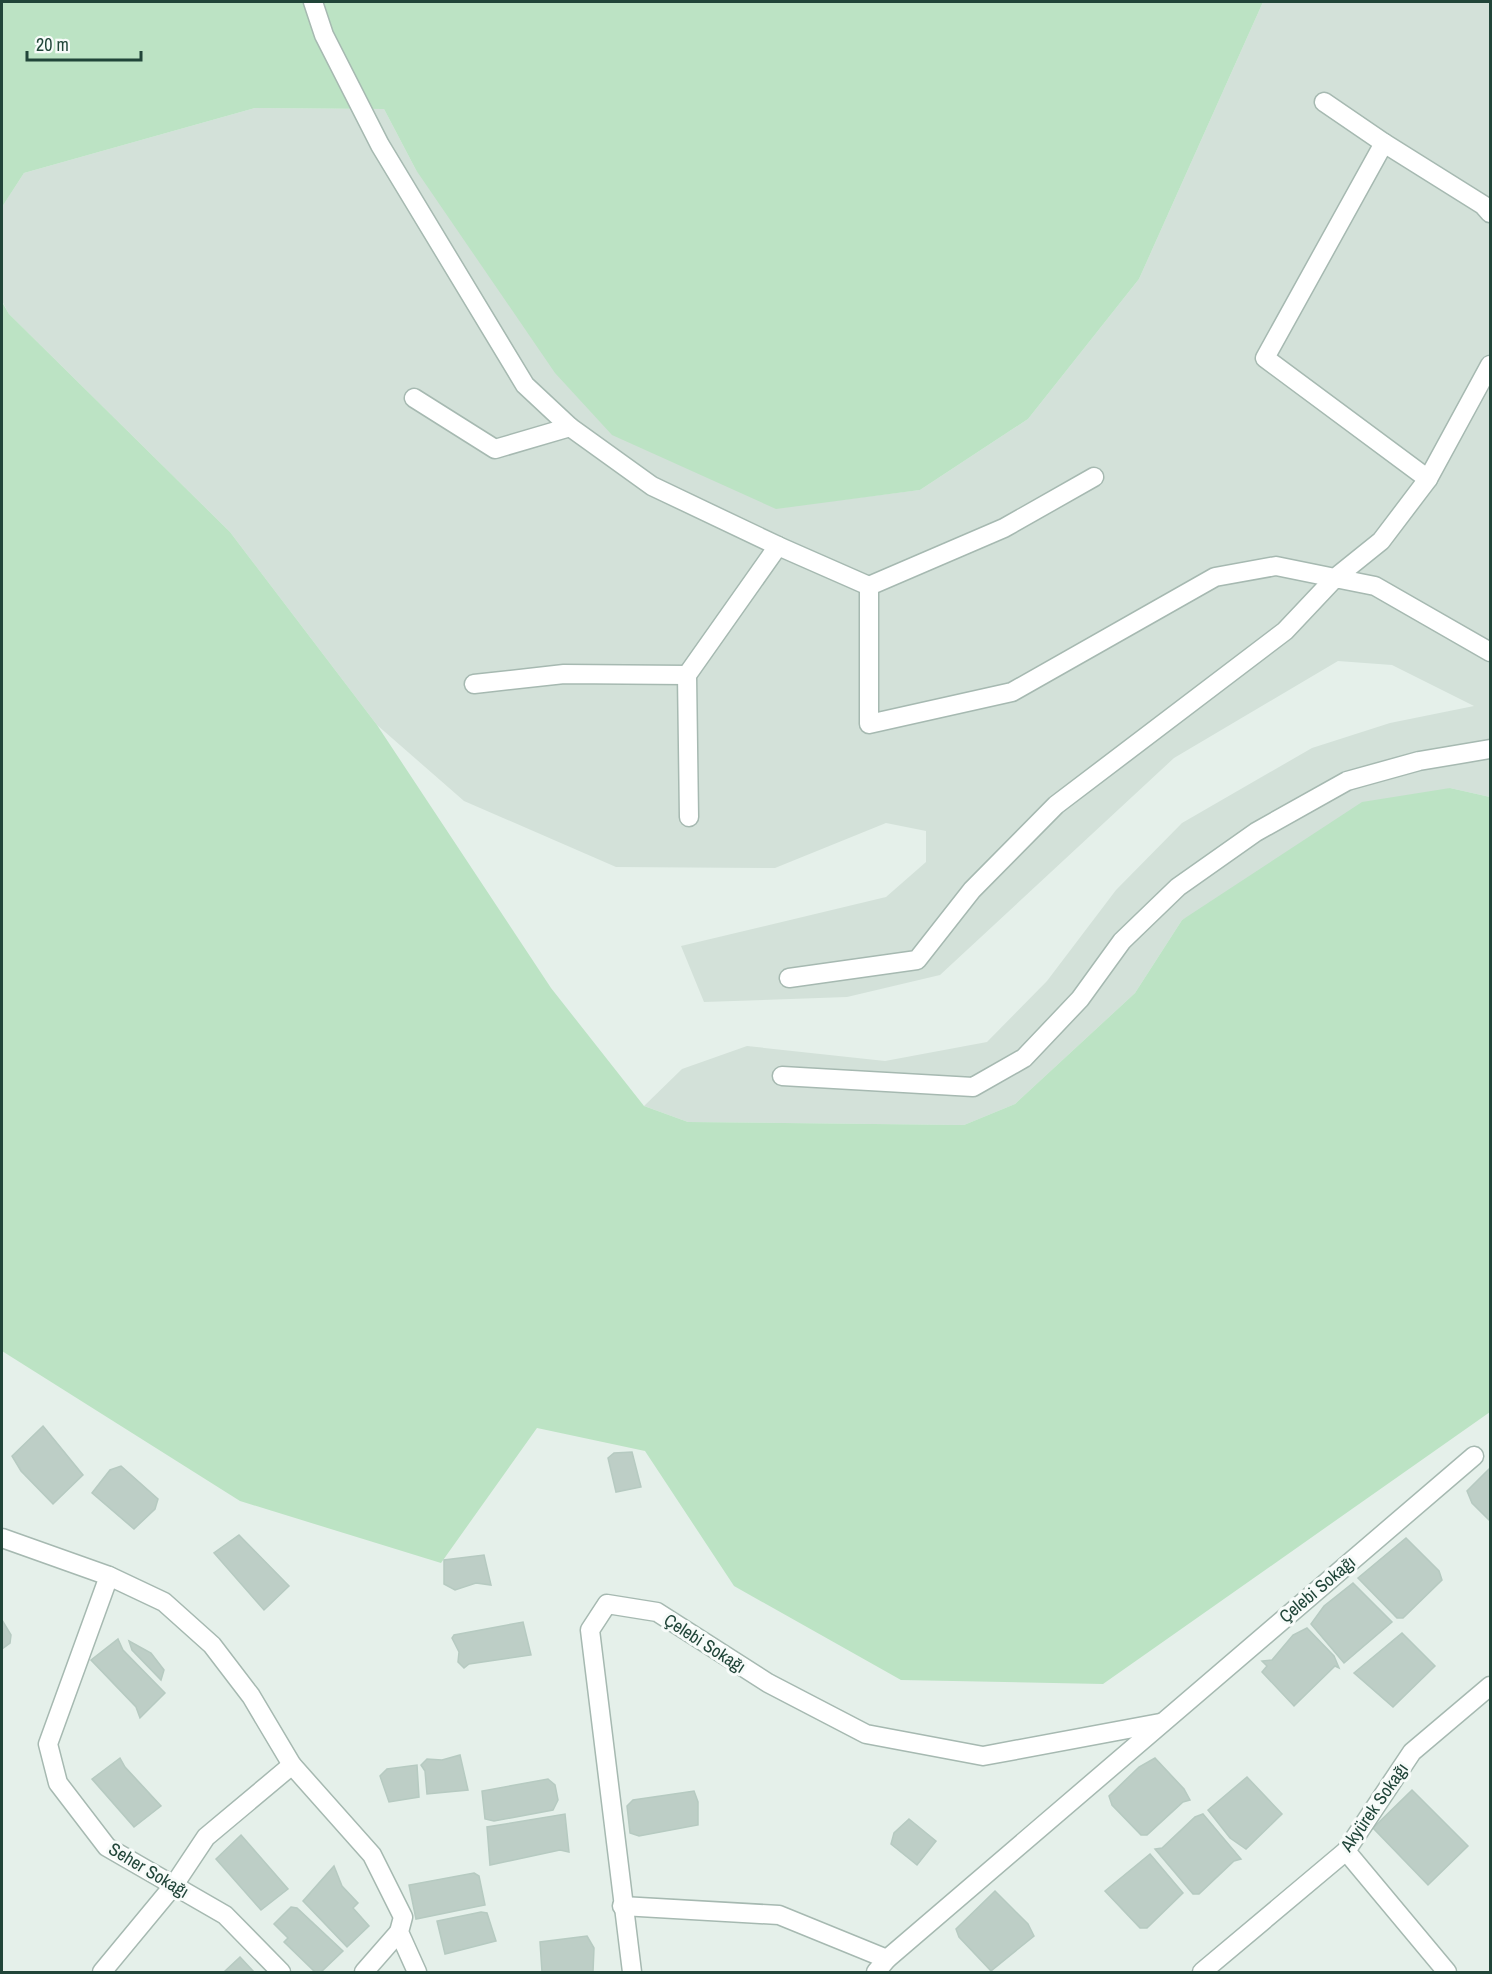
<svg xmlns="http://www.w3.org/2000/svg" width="1492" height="1974" font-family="'Archivo Narrow',sans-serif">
	<rect width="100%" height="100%" fill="#e5f0ea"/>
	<path fill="#d3e1d9" d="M1263 2H1490V797L1450 788 1182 920 1135 993 1015 1104 964 1125 688 1122 644 1106 682 1069 747 1046 885 1061 987 1042 1047 981 1116 890 1182 823 1312 748 1390 723 1474 706 1392 665 1338 661 1174 758 940 975 847 997 704 1002 681 946 886 897 926 862V831L886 823 775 868 616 867 464 801 377 725 230 532 9 314 2 301V207L24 173 255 108 384 109 416 170 776 508 920 490 1028 419 1139 279Z"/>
	<g fill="#bce3c4">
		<path d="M2 2H1263L1139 279 1028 419 920 490 776 509 612 435 555 373 416 170 384 109 255 108 24 173 2 207Z"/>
		<path d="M2 302 9 314 230 532 377 725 551 988 644 1106 688 1122 964 1125 1015 1104 1135 993 1182 920 1362 802 1450 788 1490 797V1412L1103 1684 901 1680 734 1586 645 1451 537 1428 441 1563 240 1501 2 1351Z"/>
	</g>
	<g fill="#bdcec6" stroke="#b6cac1" stroke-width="1.5">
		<path d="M43 1426 83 1475 53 1504 21 1471 12 1456Z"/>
		<path d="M632 1452 641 1487 616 1492 608 1458 614 1453Z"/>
		<path d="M121 1466 158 1499 155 1509 134 1529 92 1493 110 1470Z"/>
		<path d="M1490 1468V1521L1472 1503 1467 1491Z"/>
		<path d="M239 1535 289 1586 264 1610 214 1553Z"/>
		<path d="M1406 1538 1439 1571 1442 1580 1403 1618H1397L1358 1578Z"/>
		<path d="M484 1555 491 1585 476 1583 455 1590 444 1584V1560Z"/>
		<path d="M1353 1583 1392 1622 1344 1663 1311 1624 1324 1606Z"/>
		<path d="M2 1620 11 1635 10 1643 2 1649Z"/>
		<path d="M523 1622 531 1655 469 1664 464 1668 458 1662 459 1652 452 1638 454 1635Z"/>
		<path d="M1307 1628 1334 1656 1339 1668 1335 1666 1294 1706 1262 1672 1267 1666 1262 1661 1272 1660 1293 1635Z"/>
		<path d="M1402 1633 1435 1666 1393 1707 1354 1673Z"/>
		<path d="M118 1639 123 1650 165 1693 140 1718 136 1707 91 1660Z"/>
		<path d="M129 1641 151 1653 164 1670 161 1680 132 1650Z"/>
		<path d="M460 1755 468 1790 427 1794 425 1771 421 1765 427 1759 442 1760Z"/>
		<path d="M120 1758 125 1767 161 1806 134 1827 92 1779Z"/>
		<path d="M1155 1758 1184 1789 1190 1800 1183 1802 1147 1835H1141L1112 1805 1109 1796 1139 1767Z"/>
		<path d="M417 1765 419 1797 389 1802 380 1776 387 1769Z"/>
		<path d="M1247 1777 1282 1814 1246 1849 1230 1838 1208 1810Z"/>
		<path d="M548 1779 555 1785 558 1800 553 1810 494 1821 485 1819 482 1791Z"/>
		<path d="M1412 1790 1468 1846 1428 1885 1373 1828Z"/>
		<path d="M694 1791 698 1802V1825L639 1836 630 1833 627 1806 633 1800Z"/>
		<path d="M565 1814 569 1852 560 1850 490 1865 487 1827Z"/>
		<path d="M1203 1814 1241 1859 1234 1861 1199 1894H1193L1155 1849 1162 1848 1195 1817Z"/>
		<path d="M909 1819 936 1841 917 1865 891 1844 894 1833Z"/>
		<path d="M241 1835 288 1889 261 1910 216 1859Z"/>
		<path d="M1150 1854 1183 1893 1147 1928H1140L1105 1891Z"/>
		<path d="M334 1866 342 1886 358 1903 353 1908 369 1926 347 1947 303 1901Z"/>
		<path d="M474 1873 479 1876 485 1905 416 1919 409 1885Z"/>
		<path d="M995 1891 1028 1924 1034 1936 991 1971 959 1937 956 1929Z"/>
		<path d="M291 1907 297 1908 343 1951 321 1972H315L284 1942 288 1938 274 1924Z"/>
		<path d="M481 1912 487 1913 496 1941 445 1954 437 1921Z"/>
		<path d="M587 1936 594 1948 593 1972H542L540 1942Z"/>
		<path d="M240 1957 254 1972H224Z"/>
	</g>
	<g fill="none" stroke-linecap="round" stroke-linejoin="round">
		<g stroke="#a6b9b1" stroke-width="21">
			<g id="lane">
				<path d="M313 2 324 35 380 145 525 385 570 427"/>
				<path d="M1324 102 1384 143 1265 358 1428 479"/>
				<path d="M1384 143 1483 205 1490 213"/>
				<path d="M414 398 495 449 570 427 652 486 778 546 687 675 689 817"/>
				<path d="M778 546 869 586 1004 528 1094 477"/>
				<path d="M869 586V724L1012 692 1215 577 1276 566 1335 578 1381 541 1428 479 1490 365"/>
				<path d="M474 684 564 674 687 675"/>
				<path d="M789 978 917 960 972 890 1056 805 1285 631 1335 578 1375 586 1490 652"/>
				<path d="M782 1076 973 1087 1024 1058 1080 999 1122 941 1178 887 1256 832 1347 781 1419 761 1490 749"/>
			</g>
		</g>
		<g stroke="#a6b9b1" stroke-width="21">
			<g id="street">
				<path d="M2 1538 109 1576 164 1602 212 1645 251 1696 292 1765 372 1855 403 1917 399 1932 417 1972"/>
				<path d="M109 1576 48 1744 58 1783 107 1847 225 1915 281 1972"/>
				<path d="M1346 1851 1447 1972"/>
				<path d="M622 1906 779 1915 887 1959"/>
				<path d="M102 1972 174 1885 206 1837 292 1765"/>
				<path d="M364 1972 399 1932"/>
				<path d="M632 1972 590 1630 607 1604 657 1612 768 1683 866 1734 983 1756 1160 1723"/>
				<path d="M876 1972 887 1959 1474 1456"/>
				<path d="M1202 1972 1346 1851 1412 1752 1490 1686"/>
			</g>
		</g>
		<use href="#lane" stroke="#fff" stroke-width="18"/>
		<use href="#street" stroke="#fff" stroke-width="18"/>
	</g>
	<g text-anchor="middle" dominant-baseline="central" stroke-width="6" stroke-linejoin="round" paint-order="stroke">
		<g font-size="18" fill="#214539" stroke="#f7fbf9">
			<text transform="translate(1317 1589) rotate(-40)">Çelebi Sokağı</text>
			<text transform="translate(705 1643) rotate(33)">Çelebi Sokağı</text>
			<text transform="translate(1374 1807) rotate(-55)">Akyürek Sokağı</text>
			<text transform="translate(149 1870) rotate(31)">Seher Sokağı</text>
		</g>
	</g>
	<rect width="1492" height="1974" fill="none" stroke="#214539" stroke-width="6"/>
	<path d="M27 51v9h114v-9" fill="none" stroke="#214539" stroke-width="3"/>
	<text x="36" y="51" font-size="18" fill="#214539" stroke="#f7fbf9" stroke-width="4.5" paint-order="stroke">20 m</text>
</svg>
